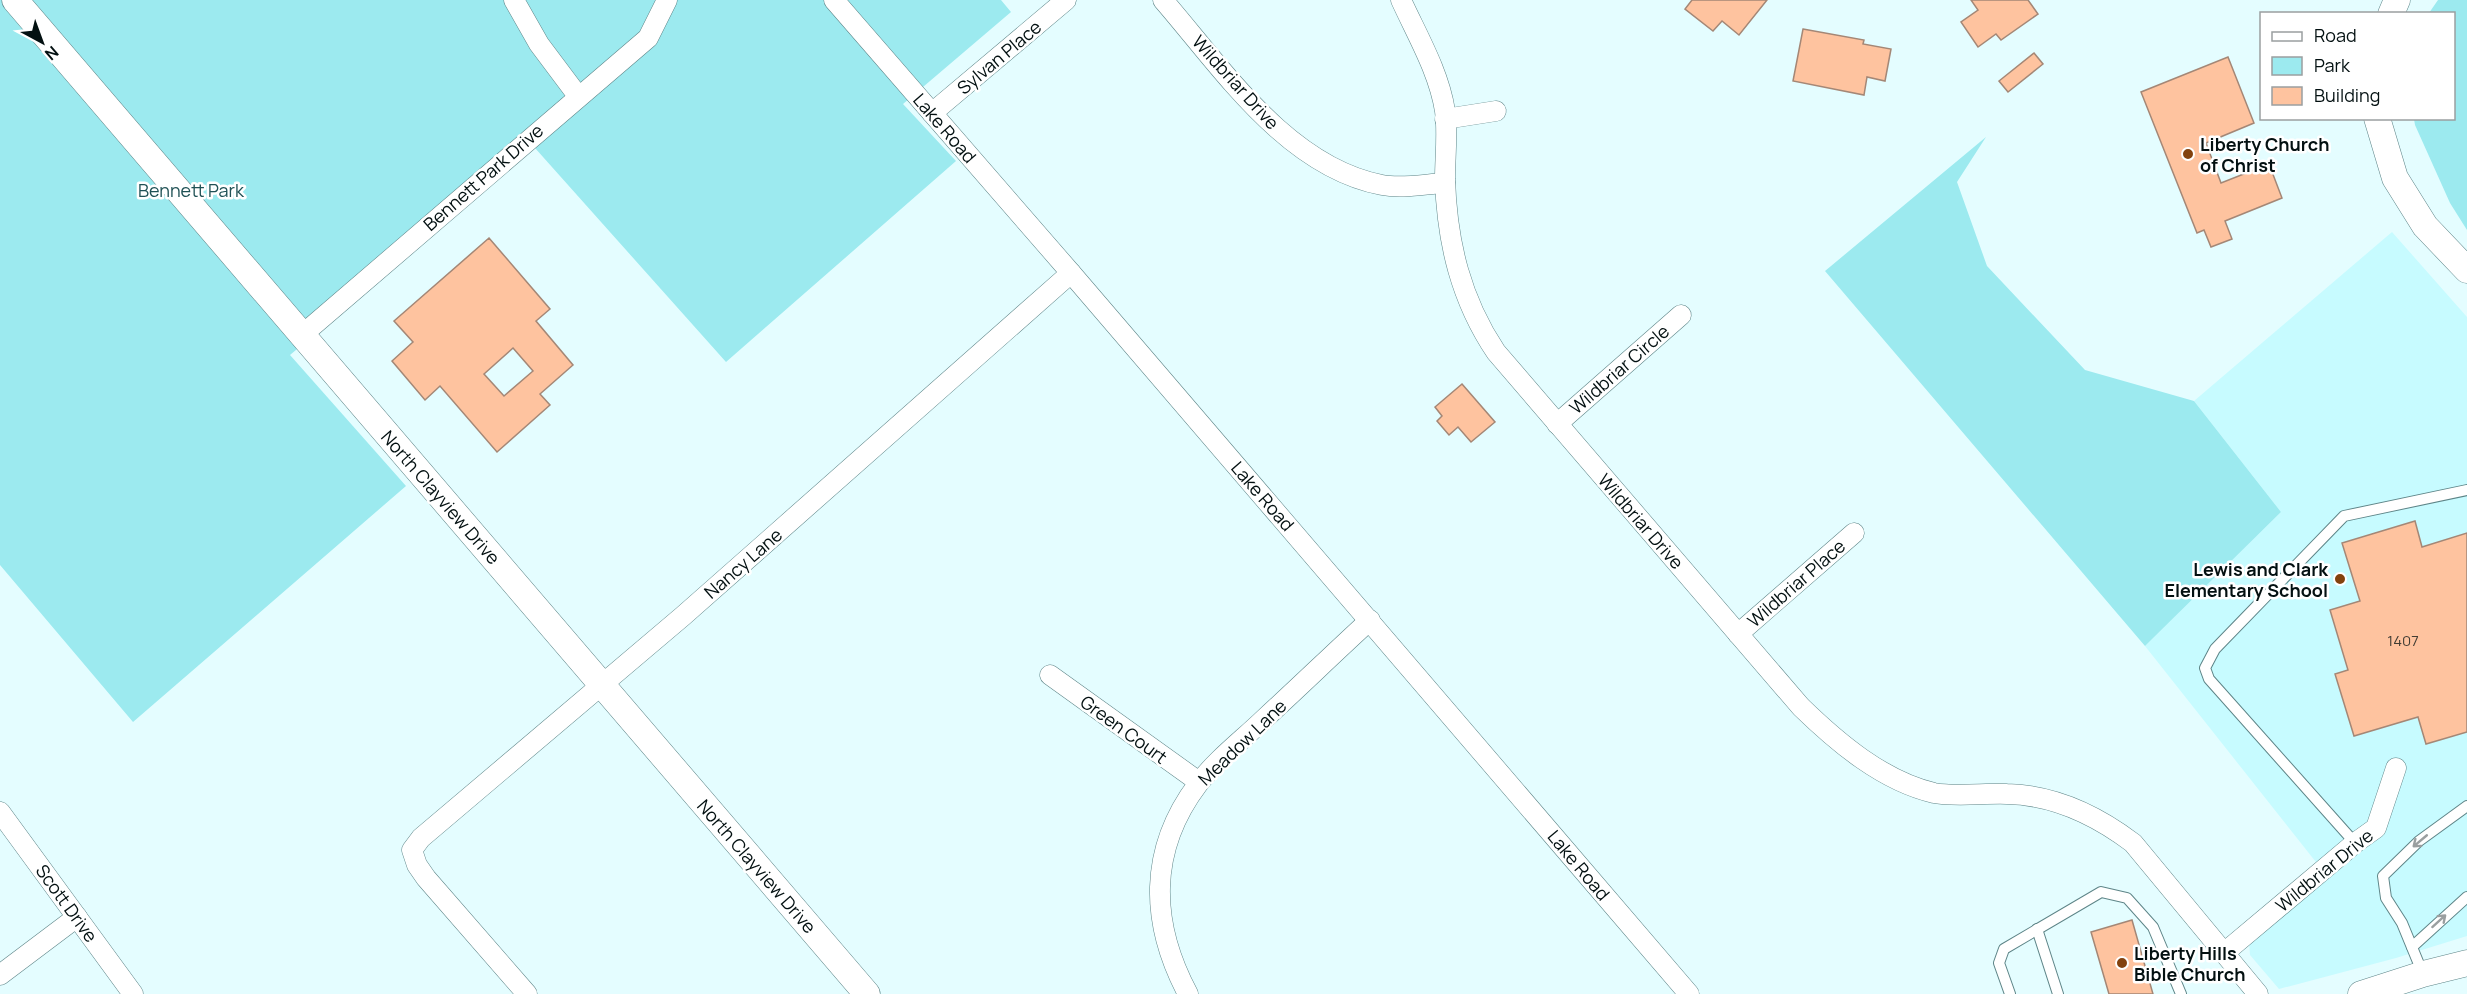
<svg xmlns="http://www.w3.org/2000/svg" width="2467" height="994" font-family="Manrope,sans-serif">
	<rect width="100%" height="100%" fill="#e4fdff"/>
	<path fill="#c7fbff" d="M2392 232 2467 317V936L2396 958 2279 989 2250 955 2249 941 2327 876 2145 646 2281 512 2194 401Z"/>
	<g fill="#9ceaef">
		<path d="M0 0H1001L1011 12 903 104 956 161 726 362 535 148 290 355 406 486 133 722 0 565Z"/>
		<path d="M2438 0H2467V230L2450 203 2415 125 2414 119 2454 118V14L2429 13Z"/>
		<path d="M1986 137 1957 182 1987 266 2085 370 2194 401 2281 512 2145 646 1825 271Z"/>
	</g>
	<g fill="#fec39f" stroke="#a48776" stroke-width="1.5" fill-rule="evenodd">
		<path d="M1692 0H1767L1739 35 1722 21 1713 31 1685 9Z"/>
		<path d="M1971 0H2028L2038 14 2001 40 1996 34 1978 47 1961 22 1978 10Z"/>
		<path d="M1803 29 1864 40 1863 44 1891 49 1885 81 1867 77 1864 95 1793 81Z"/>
		<path d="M2034 53 2043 64 2008 92 1999 81Z"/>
		<path d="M2228 57 2254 123 2206 143 2221 183 2269 164 2282 198 2225 221 2232 239 2211 247 2204 230 2197 233 2141 92Z"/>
		<path d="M489 238 550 309 536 321 573 365 540 394 550 405 497 452 440 386 425 400 392 361 413 342 394 321ZM513 348 533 371 504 396 484 374Z"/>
		<path d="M1462 384 1495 422 1471 442 1458 427 1449 435 1437 421 1442 416 1435 407Z"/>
		<path d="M2415 521 2422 547 2467 533V732L2426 744 2418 717 2354 736 2335 674 2348 670 2330 610 2360 601 2342 543Z"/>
		<path d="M2132 920 2153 994H2109L2091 932Z"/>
	</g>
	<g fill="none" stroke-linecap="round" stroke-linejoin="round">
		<g stroke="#5e8588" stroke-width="12">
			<g id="service">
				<path d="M2355 843 2209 679 2205 668 2215 649 2344 516 2467 490"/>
				<path d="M2037 929 2058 994"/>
				<path d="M2412 947 2467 897"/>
				<path d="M2423 974 2402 923 2386 898 2383 876 2419 841 2467 806"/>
				<path d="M2010 994 1999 963 2004 949 2101 892 2127 898 2153 927 2181 994"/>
			</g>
		</g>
		<g stroke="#5e8588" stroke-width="21">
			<g id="minor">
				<path d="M514 0 539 44 578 96"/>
				<path d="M834 0 1071 273 1689 994"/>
				<path d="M1163 0C1222 68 1287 167 1382 185 1402 189 1425 184 1445 183"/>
				<path d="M1401 0C1417 35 1439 72 1445 111 1448 133 1445 157 1445 179 1447 243 1461 300 1496 352L1801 707C1838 743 1883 781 1934 793 1953 797 1987 793 2007 794 2054 795 2096 815 2133 843L2258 994"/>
				<path d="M932 113 1066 0"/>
				<path d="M1445 119 1496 111"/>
				<path d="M302 335 648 38 667 0"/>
				<path d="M1557 424 1681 315"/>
				<path d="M1738 634 1854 533"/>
				<path d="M1050 675 1199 782"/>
				<path d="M0 812 133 994"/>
				<path d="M2224 953 2355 843 2376 828 2396 768"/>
				<path d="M0 975 77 917"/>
				<path d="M527 994 426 878 417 865 412 850 421 838 683 616 1071 273"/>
				<path d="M1188 994C1150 923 1148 850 1198 784 1216 760 1241 741 1263 720 1299 687 1334 653 1370 620"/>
			</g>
		</g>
		<g stroke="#5e8588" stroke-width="27">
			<g id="tertiary">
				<path d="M15 0 867 994"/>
				<path d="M2391 14 2397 0"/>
				<path d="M2377 118 2395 178 2425 226 2467 270"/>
				<path d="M2361 994 2423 974 2467 963"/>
			</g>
		</g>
		<use href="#service" stroke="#fff" stroke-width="10"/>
		<use href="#minor" stroke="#fff" stroke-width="20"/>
		<use href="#tertiary" stroke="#fff" stroke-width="26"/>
	</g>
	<defs><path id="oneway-shaft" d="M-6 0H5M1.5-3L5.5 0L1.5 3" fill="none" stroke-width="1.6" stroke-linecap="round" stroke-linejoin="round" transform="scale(1.5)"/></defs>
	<g stroke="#9a9fa0">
		<use href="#oneway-shaft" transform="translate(2420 841) rotate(140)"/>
		<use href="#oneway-shaft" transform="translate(2439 921) rotate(-42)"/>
	</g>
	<g fill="#83420e" stroke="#fff" stroke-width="2">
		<circle cx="2188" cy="154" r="6"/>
		<circle cx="2340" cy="579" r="6"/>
		<circle cx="2122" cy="963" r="6"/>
	</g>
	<g text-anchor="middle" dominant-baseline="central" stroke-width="5" stroke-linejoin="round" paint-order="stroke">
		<g font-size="15" fill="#423d34">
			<text x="2403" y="640">1407</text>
		</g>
		<g font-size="18" fill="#031011" stroke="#fff">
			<text transform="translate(999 57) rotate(-40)">Sylvan Place</text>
			<text transform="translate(1236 82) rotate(48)">Wildbriar Drive</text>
			<text transform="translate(945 128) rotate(49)">Lake Road</text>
			<text transform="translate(483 177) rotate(-41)">Bennett Park Drive</text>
			<text transform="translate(1619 369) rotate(-41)">Wildbriar Circle</text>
			<text transform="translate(1263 496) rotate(49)">Lake Road</text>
			<text transform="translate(441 497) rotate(49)">North Clayview Drive</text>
			<text transform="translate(1641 521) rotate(49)">Wildbriar Drive</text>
			<text transform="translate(743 563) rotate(-41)">Nancy Lane</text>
			<text transform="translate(1796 583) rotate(-41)">Wildbriar Place</text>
			<text transform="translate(1124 729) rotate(36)">Green Court</text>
			<text transform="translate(1242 742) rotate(-44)">Meadow Lane</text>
			<text transform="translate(1579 865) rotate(50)">Lake Road</text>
			<text transform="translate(757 866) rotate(49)">North Clayview Drive</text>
			<text transform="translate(2324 870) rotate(-39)">Wildbriar Drive</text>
			<text transform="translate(67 903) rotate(54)">Scott Drive</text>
		</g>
		<g font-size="18" font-weight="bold" fill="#031011" stroke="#fff" text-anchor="start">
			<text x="2200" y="144">Liberty Church<tspan x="2200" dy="21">of Christ</tspan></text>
			<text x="2328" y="569" text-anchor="end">Lewis and Clark<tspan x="2328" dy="21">Elementary School</tspan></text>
			<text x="2134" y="953">Liberty Hills<tspan x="2134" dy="21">Bible Church</tspan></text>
		</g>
		<g font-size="18" fill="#1f5155" stroke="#fff">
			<text x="191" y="190">Bennett Park</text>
		</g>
	</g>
	<rect x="2260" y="12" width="195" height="108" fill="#ffffff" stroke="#9a9fa0" stroke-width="1.5"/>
	<rect x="2272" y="32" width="30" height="9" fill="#ffffff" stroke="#9a9fa0" stroke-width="1.5"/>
	<text x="2314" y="42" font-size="18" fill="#031011">Road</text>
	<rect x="2272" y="57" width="30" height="18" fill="#9ceaef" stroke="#9a9fa0" stroke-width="1.5"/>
	<text x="2314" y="72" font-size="18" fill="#031011">Park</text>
	<rect x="2272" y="87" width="30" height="18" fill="#fec39f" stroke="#9a9fa0" stroke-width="1.5"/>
	<text x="2314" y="102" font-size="18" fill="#031011">Building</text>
	<g transform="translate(42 42) rotate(139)" stroke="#ffffff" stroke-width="4.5" paint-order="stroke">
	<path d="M0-4.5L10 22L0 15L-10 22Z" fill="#031011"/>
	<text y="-9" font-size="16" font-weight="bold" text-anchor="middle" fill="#031011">N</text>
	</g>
</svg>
